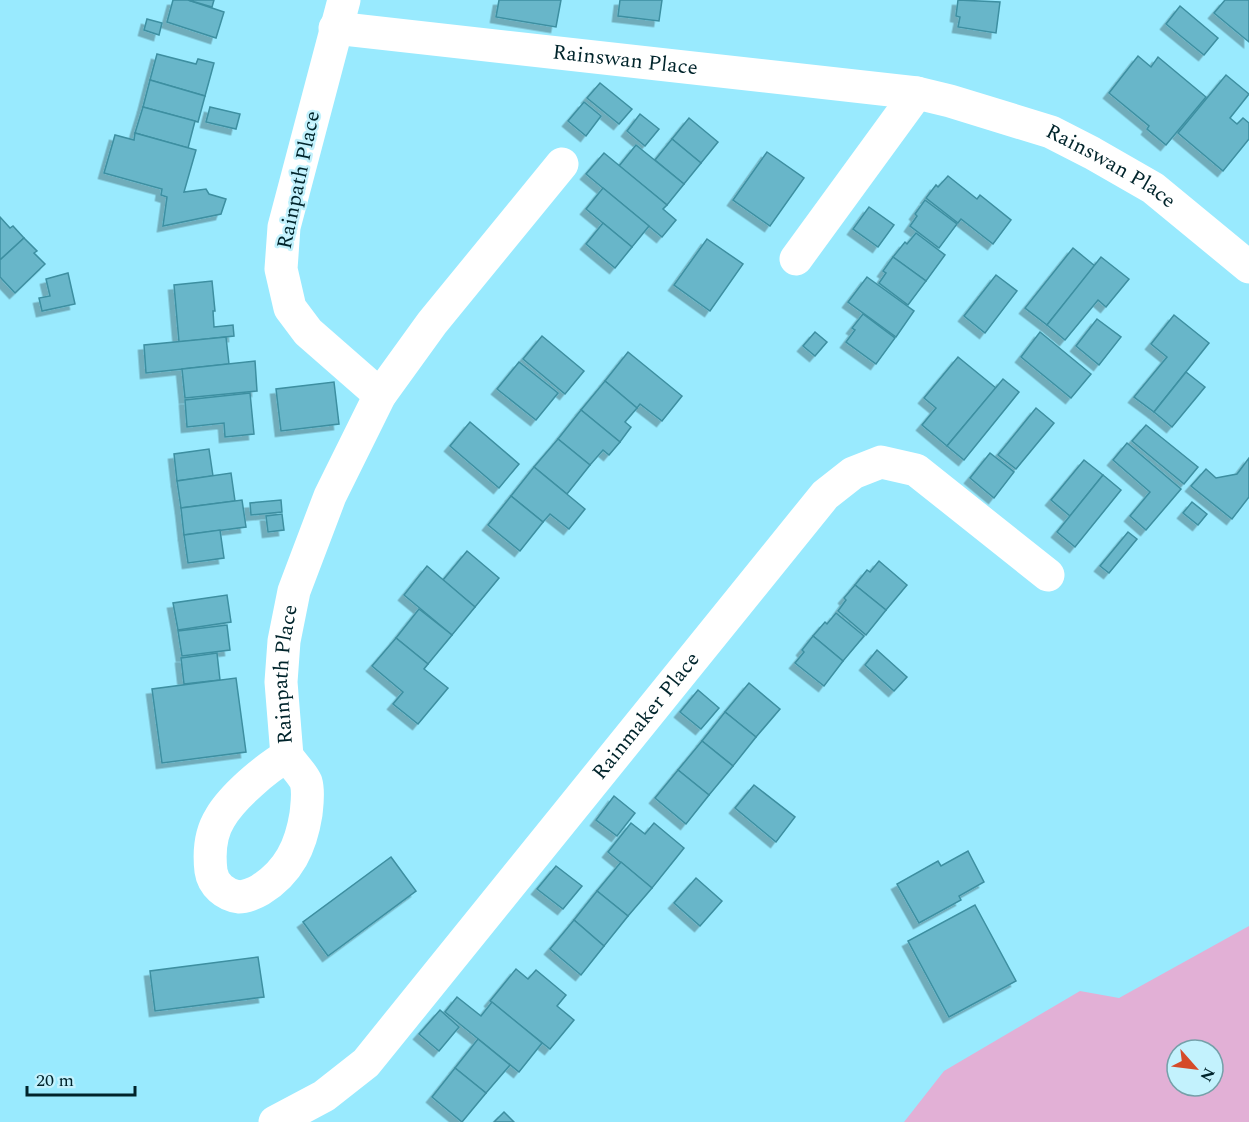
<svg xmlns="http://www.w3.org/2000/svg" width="1249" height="1122" font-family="Spectral,serif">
	<defs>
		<filter id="shadow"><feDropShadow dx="-5.5" dy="5.5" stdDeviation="0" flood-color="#0004"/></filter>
	</defs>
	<rect width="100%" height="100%" fill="#99eafe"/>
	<path fill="#e2b0d6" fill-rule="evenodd" d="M1249 926V1122H904L944 1071 1080 991 1119 998ZM1177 1050H1213V1086H1177Z"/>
	<g fill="#68b6c9" stroke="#3d8fa1" stroke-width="1.5" filter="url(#shadow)">
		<path d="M173 0H188L224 12 216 38 167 22Z"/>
		<path d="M188 0H214L212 7Z"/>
		<path d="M499 0H561L556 27 496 17Z"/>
		<path d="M620 0H662L659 21 618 16Z"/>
		<path d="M958 0 1000 2 996 33 958 27 960 17 956 16Z"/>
		<path d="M1225 0H1249V42L1214 13Z"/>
		<path d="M1180 6 1218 38 1204 55 1166 24Z"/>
		<path d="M147 19 162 23 159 35 144 30Z"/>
		<path d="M157 54 196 64 198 59 214 63 205 96 150 80Z"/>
		<path d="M1138 56 1151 67 1158 57 1206 97 1166 145 1147 129 1149 126 1109 93Z"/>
		<path d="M1226 75 1249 94 1230 118 1237 124 1243 118 1249 123V139L1223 171 1178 133Z"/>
		<path d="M150 80 205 96 198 122 143 107Z"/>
		<path d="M600 83 632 109 619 124 587 98Z"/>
		<path d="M584 102 601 116 586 136 568 121Z"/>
		<path d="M143 107 195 121 188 148 135 133Z"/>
		<path d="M210 107 240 114 236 129 206 122Z"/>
		<path d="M640 114 659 129 645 146 627 131Z"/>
		<path d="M689 118 718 142 701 163 672 139Z"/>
		<path d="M135 133 196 150 184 192 206 189 209 194 226 199 221 214 163 226 167 197 161 195 162 189 104 173 115 135 134 140Z"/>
		<path d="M672 139 701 163 684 184 655 160Z"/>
		<path d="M636 145 684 184 667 205 619 166Z"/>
		<path d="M767 152 804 178 770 226 733 200Z"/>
		<path d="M604 153 667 205 663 209 676 220 662 237 586 174Z"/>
		<path d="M948 176 977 199 980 195 1011 220 993 244 961 219 958 223 926 198 936 185 938 187Z"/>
		<path d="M603 188 649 226 632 247 586 209Z"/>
		<path d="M925 200 957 224 939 248 910 226 917 216 915 214Z"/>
		<path d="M869 207 894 225 878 247 853 229Z"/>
		<path d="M0 217 10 228 13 226 24 238 0 260Z"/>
		<path d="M603 223 632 247 615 268 586 244Z"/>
		<path d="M916 233 945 255 926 281 893 257 905 242 907 244Z"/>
		<path d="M24 238 37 251 34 253 45 264 15 293 0 277V260Z"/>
		<path d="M707 239 743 264 710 311 674 285Z"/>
		<path d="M1073 248 1095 266 1047 325 1025 308Z"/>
		<path d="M893 257 926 281 908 305 879 283 886 273 883 271Z"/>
		<path d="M1101 257 1129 279 1106 307 1098 300 1065 340 1047 325Z"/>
		<path d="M68 273 75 304 42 311 39 298 50 296 46 279Z"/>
		<path d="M996 275 1017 291 985 333 964 316Z"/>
		<path d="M867 277 914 311 896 337 848 302Z"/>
		<path d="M212 281 215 311H213L214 327 233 325 234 336 179 342 174 285Z"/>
		<path d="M863 314 895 338 876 364 846 342 855 330 852 328Z"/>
		<path d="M1174 315 1209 343 1154 412 1134 397 1167 357 1151 344Z"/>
		<path d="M1097 319 1121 337 1099 365 1076 346Z"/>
		<path d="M815 332 827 342 815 356 803 346Z"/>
		<path d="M1040 332 1091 374 1071 398 1021 357Z"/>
		<path d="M542 336 584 371 565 394 523 359Z"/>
		<path d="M226 337 229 364 146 373 144 345Z"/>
		<path d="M628 352 682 396 662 421 640 404 637 408 605 381Z"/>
		<path d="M958 357 996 388 947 446 922 425 936 408 924 398Z"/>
		<path d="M255 361 257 391 185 398 182 369Z"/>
		<path d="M519 362 558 393 536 420 497 389Z"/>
		<path d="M1186 372 1205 387 1172 427 1154 412Z"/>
		<path d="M1003 379 1019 392 964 460 947 446Z"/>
		<path d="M605 381 637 408 625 422 631 427 620 442 581 410Z"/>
		<path d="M334 382 339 424 281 431 276 389Z"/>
		<path d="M250 393 254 434 225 437 224 423 187 427 185 400Z"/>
		<path d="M1036 408 1054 423 1016 469 998 455Z"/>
		<path d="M581 410 620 442 609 455 603 450 590 465 558 439Z"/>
		<path d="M470 422 519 464 499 488 450 446Z"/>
		<path d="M1146 425 1198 467 1184 484 1132 441Z"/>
		<path d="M558 439 590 465 567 494 534 467Z"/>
		<path d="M1127 443 1181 489 1146 530 1130 516 1150 492 1113 460Z"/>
		<path d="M209 449 213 476 177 481 174 454Z"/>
		<path d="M990 453 1014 472 994 498 970 478Z"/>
		<path d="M1249 458V497L1232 519 1191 486 1206 469 1216 478 1237 474Z"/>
		<path d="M1084 460 1103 475 1070 516 1051 500Z"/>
		<path d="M534 467 585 509 569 529 550 514 543 522 511 496Z"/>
		<path d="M231 473 235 501 181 508 177 481Z"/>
		<path d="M1103 475 1121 490 1075 547 1057 532Z"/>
		<path d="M511 496 543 522 520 551 488 525Z"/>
		<path d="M242 500 246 527 184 535 181 508Z"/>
		<path d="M281 500 282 512 251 515 250 503Z"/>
		<path d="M1192 502 1207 514 1198 525 1183 513Z"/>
		<path d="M282 514 284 530 268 532 266 516Z"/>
		<path d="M220 530 224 558 188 563 184 535Z"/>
		<path d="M1128 532 1137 539 1109 573 1100 566Z"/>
		<path d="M467 551 499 578 475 607 443 580Z"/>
		<path d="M879 561 907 585 886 610 855 585 867 570 870 572Z"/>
		<path d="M427 566 475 607 452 635 404 595Z"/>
		<path d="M855 585 886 610 866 635 838 611 846 600 844 598Z"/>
		<path d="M227 595 231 622 178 630 173 603Z"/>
		<path d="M419 609 452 635 428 664 396 638Z"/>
		<path d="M836 613 864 636 843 661 813 636 825 622 827 624Z"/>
		<path d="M227 625 230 650 182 656 178 631Z"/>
		<path d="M813 636 843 661 824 686 795 663 804 652 802 650Z"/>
		<path d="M396 638 428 664 424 669 448 688 418 724 393 704 403 692 372 666Z"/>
		<path d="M877 650 907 677 894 691 865 665Z"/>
		<path d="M217 653 220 680 184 684 181 658Z"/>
		<path d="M236 678 246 752 162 763 152 689Z"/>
		<path d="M749 683 780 709 756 737 725 712Z"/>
		<path d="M698 690 719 708 701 729 680 712Z"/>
		<path d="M725 712 756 737 733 766 702 741Z"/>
		<path d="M702 741 733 766 709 795 678 770Z"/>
		<path d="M678 770 709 795 686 824 655 798Z"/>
		<path d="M754 785 795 817 776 842 735 808Z"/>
		<path d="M614 796 635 813 617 836 596 820Z"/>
		<path d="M631 823 645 834 654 823 684 848 652 888 608 852Z"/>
		<path d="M968 851 984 882 959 896 961 900 919 923 897 884 938 861 941 866Z"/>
		<path d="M391 857 416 891 328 956 303 922Z"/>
		<path d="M621 862 652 888 628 916 597 891Z"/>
		<path d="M556 866 582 886 563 909 537 889Z"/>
		<path d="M696 878 722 901 700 926 674 903Z"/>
		<path d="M597 891 628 916 604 946 574 920Z"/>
		<path d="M975 905 1016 981 949 1017 908 941Z"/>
		<path d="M574 920 604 946 581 975 550 949Z"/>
		<path d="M258 957 264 997 155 1011 150 971Z"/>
		<path d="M516 969 528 979 536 970 566 995 557 1006 574 1020 550 1049 490 1001Z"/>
		<path d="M457 997 481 1016 492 1002 542 1043 519 1072 445 1012Z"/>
		<path d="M440 1010 459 1027 439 1051 419 1034Z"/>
		<path d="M478 1039 510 1065 486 1093 455 1068Z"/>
		<path d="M455 1068 486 1093 462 1122 432 1097Z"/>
		<path d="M504 1112 514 1122H494Z"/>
	</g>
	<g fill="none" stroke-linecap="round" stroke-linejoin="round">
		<g stroke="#fff" stroke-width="33">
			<path d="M344 0 284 227 281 269 290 308 308 332 380 395"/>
			<path id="s1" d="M335 28 917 93 950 101 1051 132 1092 153 1153 188 1249 267"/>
			<path d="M796 259 917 93"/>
			<path id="s2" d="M287 756 281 682 284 641 294 591 330 496 380 395 432 323 562 164"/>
			<path d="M287 756C292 764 302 773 306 782 309 792 307 804 306 814 301 846 289 872 260 890 255 893 245 897 239 897 225 895 213 885 211 871 209 854 210 834 220 818 232 797 266 768 287 756Z"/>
			<path id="s3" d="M275 1122 324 1096 366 1063 825 495 853 473 881 462 916 470 1048 575"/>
		</g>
	</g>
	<g text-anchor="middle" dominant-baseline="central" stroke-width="5" stroke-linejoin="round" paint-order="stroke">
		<g font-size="21" fill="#00242b" stroke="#c3f2fd">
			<text stroke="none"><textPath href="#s1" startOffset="292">Rainswan Place</textPath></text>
			<text stroke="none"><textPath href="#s1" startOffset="794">Rainswan Place</textPath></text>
			<text transform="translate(299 180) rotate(-78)">Rainpath Place</text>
			<text stroke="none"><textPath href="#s2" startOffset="82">Rainpath Place</textPath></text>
			<text stroke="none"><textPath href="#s3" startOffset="555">Rainmaker Place</textPath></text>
		</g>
	</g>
	<g transform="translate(1195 1068) rotate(118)"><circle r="28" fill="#c3f2fd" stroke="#75a0a9" stroke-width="1.5"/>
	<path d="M0-4.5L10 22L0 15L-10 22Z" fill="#d54b29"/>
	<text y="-9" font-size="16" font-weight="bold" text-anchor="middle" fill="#00242b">N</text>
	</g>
	<path d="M27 1086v9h108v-9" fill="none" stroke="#00242b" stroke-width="3"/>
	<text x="36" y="1086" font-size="18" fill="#00242b" stroke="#c3f2fd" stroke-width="4.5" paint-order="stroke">20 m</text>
</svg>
